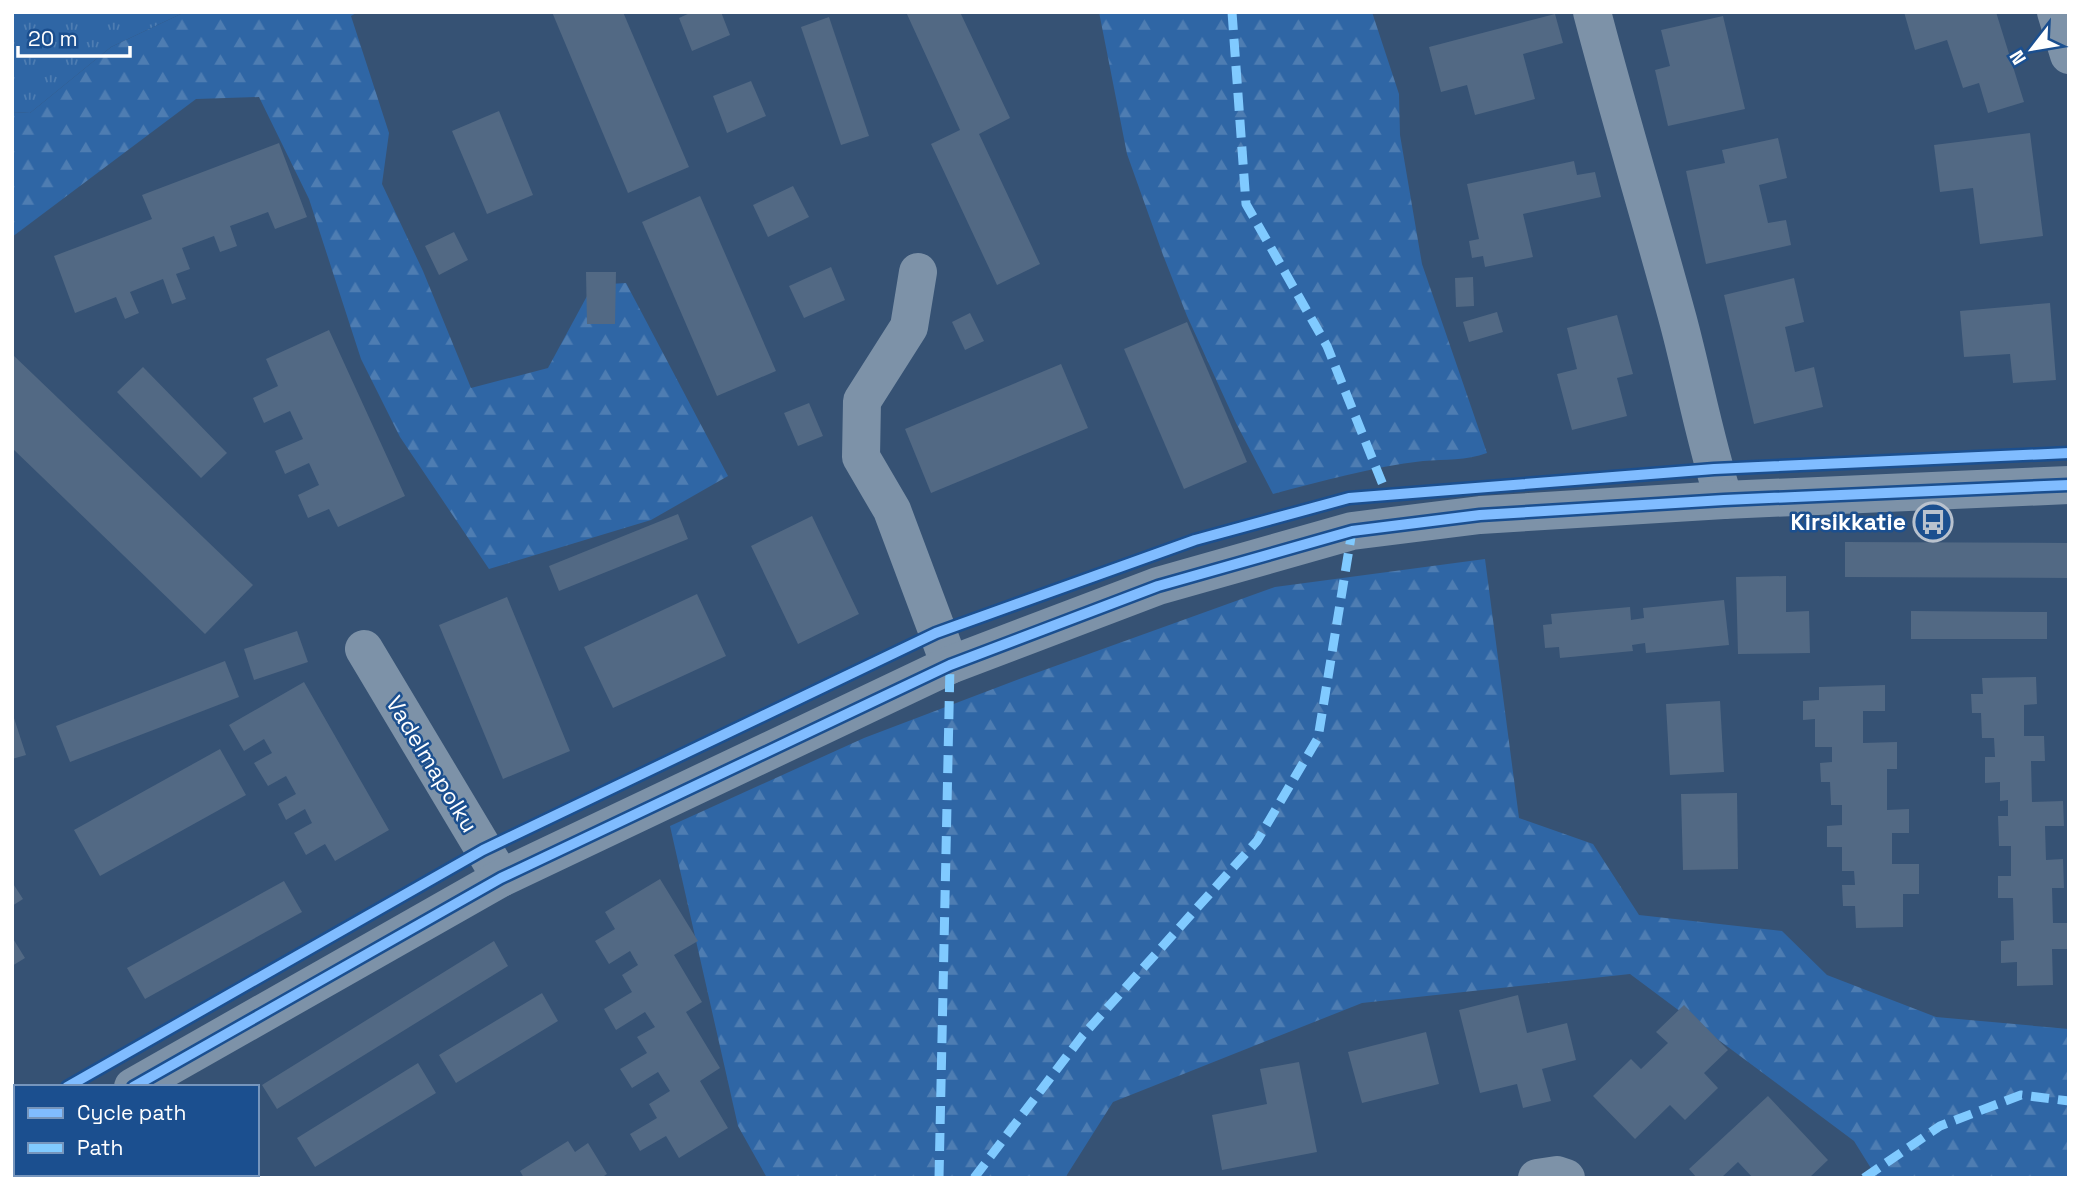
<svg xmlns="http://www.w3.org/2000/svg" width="2081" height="1190" font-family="'Space Grotesk',sans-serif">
	<defs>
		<pattern id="grass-tufts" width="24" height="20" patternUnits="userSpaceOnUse" patternTransform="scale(1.75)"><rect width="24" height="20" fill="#2f66a5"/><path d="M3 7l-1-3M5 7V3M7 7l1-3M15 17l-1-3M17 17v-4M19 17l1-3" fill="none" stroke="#4e7db2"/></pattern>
		<pattern id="forest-firs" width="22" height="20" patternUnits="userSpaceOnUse" patternTransform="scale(1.75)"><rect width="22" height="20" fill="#2f66a5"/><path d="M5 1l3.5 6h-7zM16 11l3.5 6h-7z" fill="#4e7db2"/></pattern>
	</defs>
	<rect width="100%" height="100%" fill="#365274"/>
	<path fill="url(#grass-tufts)" d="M12 12H185L111 47 30 113 12 112Z"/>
	<g fill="url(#forest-firs)">
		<path d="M185 12H358L351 16 389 133 382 184 423 271 471 388 548 368 593 285 626 283 728 476 651 520 489 569 400 437 361 359 309 199 259 97 196 99 12 237V112L30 113 111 47Z"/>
		<path d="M1099 12H1372L1399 94 1400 135 1422 264 1487 453C1466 461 1445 459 1423 461 1372 467 1322 481 1273 494L1236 423 1187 316 1163 255 1127 154Z"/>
		<path d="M1485 559 1519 818 1593 844 1639 915 1782 931 1827 975 1936 1017 2069 1029V1178H1877L1854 1141 1630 974 1362 1003 1113 1102 1065 1178H767L738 1126 670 826 864 738 1022 678 1275 587Z"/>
	</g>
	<g fill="#526984">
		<path d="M552 12H623L689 167 628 193Z"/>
		<path d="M692 12H721L730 35 692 51 679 18Z"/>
		<path d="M906 12H960L1010 118 979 134 1040 264 997 285 931 144 960 130Z"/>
		<path d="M1904 12H1996L2024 102 1988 113 1979 83 1963 88 1947 40 1915 50Z"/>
		<path d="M1555 14 1563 43 1523 54 1535 99 1475 115 1467 85 1441 92 1429 47Z"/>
		<path d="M1723 16 1745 109 1668 126 1655 70 1670 66 1661 30Z"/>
		<path d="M829 17 869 136 841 145 801 27Z"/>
		<path d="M751 81 766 116 727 133 713 96Z"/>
		<path d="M499 111 533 195 487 214 452 131Z"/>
		<path d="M2030 133 2043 236 1980 244 1973 188 1940 192 1934 145Z"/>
		<path d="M1778 138 1787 178 1759 185 1768 223 1786 220 1791 245 1706 264 1686 171 1725 163 1722 150Z"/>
		<path d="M279 143 307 217 275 229 268 212 230 226 237 246 220 252 214 236 182 248 190 269 176 274 186 299 172 304 163 279 130 292 139 313 125 319 116 297 75 313 54 256 152 219 142 195Z"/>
		<path d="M1574 161 1577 175 1595 172 1601 197 1523 214 1533 257 1485 267 1483 256 1472 258 1469 241 1479 239 1467 184Z"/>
		<path d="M793 186 809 217 768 237 753 205Z"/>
		<path d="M700 196 776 371 717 396 642 222Z"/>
		<path d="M454 232 468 260 439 275 425 246Z"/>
		<path d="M831 267 845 300 804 318 789 286Z"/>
		<path d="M586 272H616L615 324H587Z"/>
		<path d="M1473 277 1474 306 1456 307 1455 278Z"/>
		<path d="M1794 278 1804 322 1785 327 1795 372 1814 367 1823 407 1754 424 1724 295Z"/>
		<path d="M2050 303 2056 380 2013 383 2010 354 1964 357 1960 311Z"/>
		<path d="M1497 312 1503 332 1469 342 1463 322Z"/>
		<path d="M970 313 984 341 965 350 952 322Z"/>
		<path d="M1617 315 1633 374 1617 378 1627 416 1572 430 1557 374 1577 369 1567 328Z"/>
		<path d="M1187 322 1247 462 1184 489 1124 349Z"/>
		<path d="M329 330 405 496 338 527 329 509 308 518 298 495 319 485 309 463 285 474 275 451 303 439 290 411 264 423 253 398 278 386 266 359Z"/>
		<path d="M12 354 253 585 205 634 12 448Z"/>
		<path d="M1061 364 1088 428 931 493 905 429Z"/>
		<path d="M143 367 227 453 201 478 117 392Z"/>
		<path d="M809 403 823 436 798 446 784 413Z"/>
		<path d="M678 514 688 539 559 591 549 566Z"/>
		<path d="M812 516 859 614 798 644 751 546Z"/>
		<path d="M1845 542 2069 543V578L1845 577Z"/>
		<path d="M1786 576V612L1809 611 1810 653 1738 654 1736 577Z"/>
		<path d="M697 594 726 656 613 708 584 647Z"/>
		<path d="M507 597 570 751 503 779 439 625Z"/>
		<path d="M1724 600 1729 645 1646 653 1645 643 1632 645 1633 651 1560 658 1559 647 1545 648 1543 625 1552 624 1551 614 1630 607 1631 620 1644 618 1643 608Z"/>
		<path d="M1911 611 2047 612V639H1911Z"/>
		<path d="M297 631 308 662 254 680 244 649Z"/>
		<path d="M225 661 239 697 70 762 56 726Z"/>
		<path d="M2036 677 2037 704 2024 705V736H2044L2045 761H2031L2032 802 2063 801 2064 826H2045L2046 860 2063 859 2064 888H2052L2053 923H2068L2069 949H2052L2053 985 2017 986V962L2001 963V941L2014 940 2013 898H1998V876H2011V846H1999L1998 816H2008V800L2000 801V782L1985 783V757H1995L1994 738H1982L1981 713H1972L1971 694H1983L1982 678Z"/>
		<path d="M304 682 389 830 335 861 325 844 306 855 294 833 312 823 305 809 286 820 278 804 296 794 286 776 268 786 254 763 272 753 264 739 244 751 229 725Z"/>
		<path d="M1885 685V711H1863V743L1897 742V769H1887V810L1909 809V833H1892V864H1919V894H1903V927L1856 928 1855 906H1843L1842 885H1855L1854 871H1842V847H1827V826L1842 825V805H1831L1830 782H1821L1820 763 1832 762V747H1815V719L1803 720V701L1819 700V687Z"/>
		<path d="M1720 701 1724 772 1670 775 1666 704Z"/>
		<path d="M12 712 26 755 12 759Z"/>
		<path d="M220 749 246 795 100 876 74 830Z"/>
		<path d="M1737 793 1738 869 1683 870 1681 794Z"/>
		<path d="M660 879 698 941 674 955 702 1002 686 1012 720 1068 700 1081 728 1128 679 1158 666 1136 640 1151 630 1134 657 1118 649 1104 670 1091 658 1072 632 1088 620 1069 647 1053 637 1037 655 1027 645 1012 616 1030 604 1009 632 992 622 975 638 965 630 951 609 964 595 941 615 929 605 912Z"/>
		<path d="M284 881 302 912 145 999 127 968Z"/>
		<path d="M12 882 23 899 12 906Z"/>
		<path d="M12 937 25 958 12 966Z"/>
		<path d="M494 941 508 966 277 1109 262 1085Z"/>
		<path d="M542 993 558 1021 456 1083 439 1055Z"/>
		<path d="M1518 995 1527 1033 1567 1023 1576 1060 1542 1069 1551 1101 1523 1108 1517 1084 1480 1093 1459 1010Z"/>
		<path d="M1684 1005 1728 1050 1704 1073 1718 1088 1685 1120 1670 1105 1635 1139 1593 1096 1631 1059 1641 1069 1668 1043 1656 1032Z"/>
		<path d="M1426 1032 1439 1084 1362 1103 1348 1052Z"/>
		<path d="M1299 1062 1317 1152 1222 1170 1212 1115 1267 1104 1260 1069Z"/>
		<path d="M418 1063 436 1093 315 1167 297 1138Z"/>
		<path d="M1768 1096 1828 1160 1809 1178H1753L1738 1162 1721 1178H1697L1689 1169Z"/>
		<path d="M568 1141 575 1152 588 1143 607 1174 601 1178H524L520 1171Z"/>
		<path d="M137 1174H174L175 1178H137Z"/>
	</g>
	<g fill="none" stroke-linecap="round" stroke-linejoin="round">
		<g stroke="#7d92a8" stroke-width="38">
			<path d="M1592 12C1619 115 1650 217 1678 320 1694 380 1705 441 1724 500"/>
			<path d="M2056 12 2069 55"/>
			<path d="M918 272 909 327 862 401 861 457 892 510 950 665"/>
			<path d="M364 649 501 878"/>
			<path d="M133 1087 501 878 950 665 1158 586 1352 531 1480 515 1724 500 2069 485"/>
			<path d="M12 1157 16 1155"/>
			<path d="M37 1174 39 1178"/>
			<path d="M1537 1178 1557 1175 1566 1178"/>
		</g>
		<g stroke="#80caff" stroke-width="9" stroke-dasharray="18 9" stroke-linecap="butt">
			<path d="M1232 12 1246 204 1327 346 1387 495"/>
			<path d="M939 1178 950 665"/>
			<path d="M974 1178 1083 1035 1257 841 1318 738 1352 531"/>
			<path d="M1864 1178 1940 1126 2021 1095 2069 1101"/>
		</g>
		<g stroke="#1b4f8f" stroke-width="15">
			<g id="cycleway">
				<path d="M67 1087 483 850 936 633 1195 540 1349 498 1714 469 2069 453"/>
				<path d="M133 1087 501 878 950 665 1158 586 1352 531 1480 515 1724 500 2069 485"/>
			</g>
		</g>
		<use href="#cycleway" stroke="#80bcff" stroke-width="10"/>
	</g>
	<defs>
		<g id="bus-ring" transform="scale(2.0125)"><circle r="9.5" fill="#1b4f8f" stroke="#b9c2ce" stroke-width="1.5"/><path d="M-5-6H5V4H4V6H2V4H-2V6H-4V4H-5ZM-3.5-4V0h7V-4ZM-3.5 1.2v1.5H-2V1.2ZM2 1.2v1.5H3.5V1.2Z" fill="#b9c2ce"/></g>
	</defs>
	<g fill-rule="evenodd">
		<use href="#bus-ring" x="1933" y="522"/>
	</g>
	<g text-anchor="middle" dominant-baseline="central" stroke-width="5" stroke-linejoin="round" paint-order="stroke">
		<g font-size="23" font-weight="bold" fill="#fff" stroke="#1b4f8f" text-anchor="end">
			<text x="1906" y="522">Kirsikkatie</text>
		</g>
		<g font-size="23" fill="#fff" stroke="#1b4f8f">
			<text transform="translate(432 764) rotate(59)">Vadelmapolku</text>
		</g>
	</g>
	<rect width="2081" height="1190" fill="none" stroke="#ffffff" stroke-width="28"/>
	<rect x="14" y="1085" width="245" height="91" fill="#1b4f8f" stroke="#7695bc" stroke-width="2"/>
	<rect x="28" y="1108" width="35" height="10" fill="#80bcff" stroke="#7695bc" stroke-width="2"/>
	<text x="77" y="1120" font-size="21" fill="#ffffff">Cycle path</text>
	<rect x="28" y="1143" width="35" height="10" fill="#80caff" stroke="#7695bc" stroke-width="2"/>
	<text x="77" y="1155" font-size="21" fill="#ffffff">Path</text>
	<g transform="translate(2032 49) rotate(239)" stroke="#1b4f8f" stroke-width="5" paint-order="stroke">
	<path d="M0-5L12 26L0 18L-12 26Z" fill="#ffffff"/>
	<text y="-10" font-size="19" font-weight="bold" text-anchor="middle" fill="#ffffff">N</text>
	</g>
	<path d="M18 46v10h112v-10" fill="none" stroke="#ffffff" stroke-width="3.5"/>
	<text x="28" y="46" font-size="21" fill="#ffffff" stroke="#1b4f8f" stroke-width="5" paint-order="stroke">20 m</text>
</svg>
